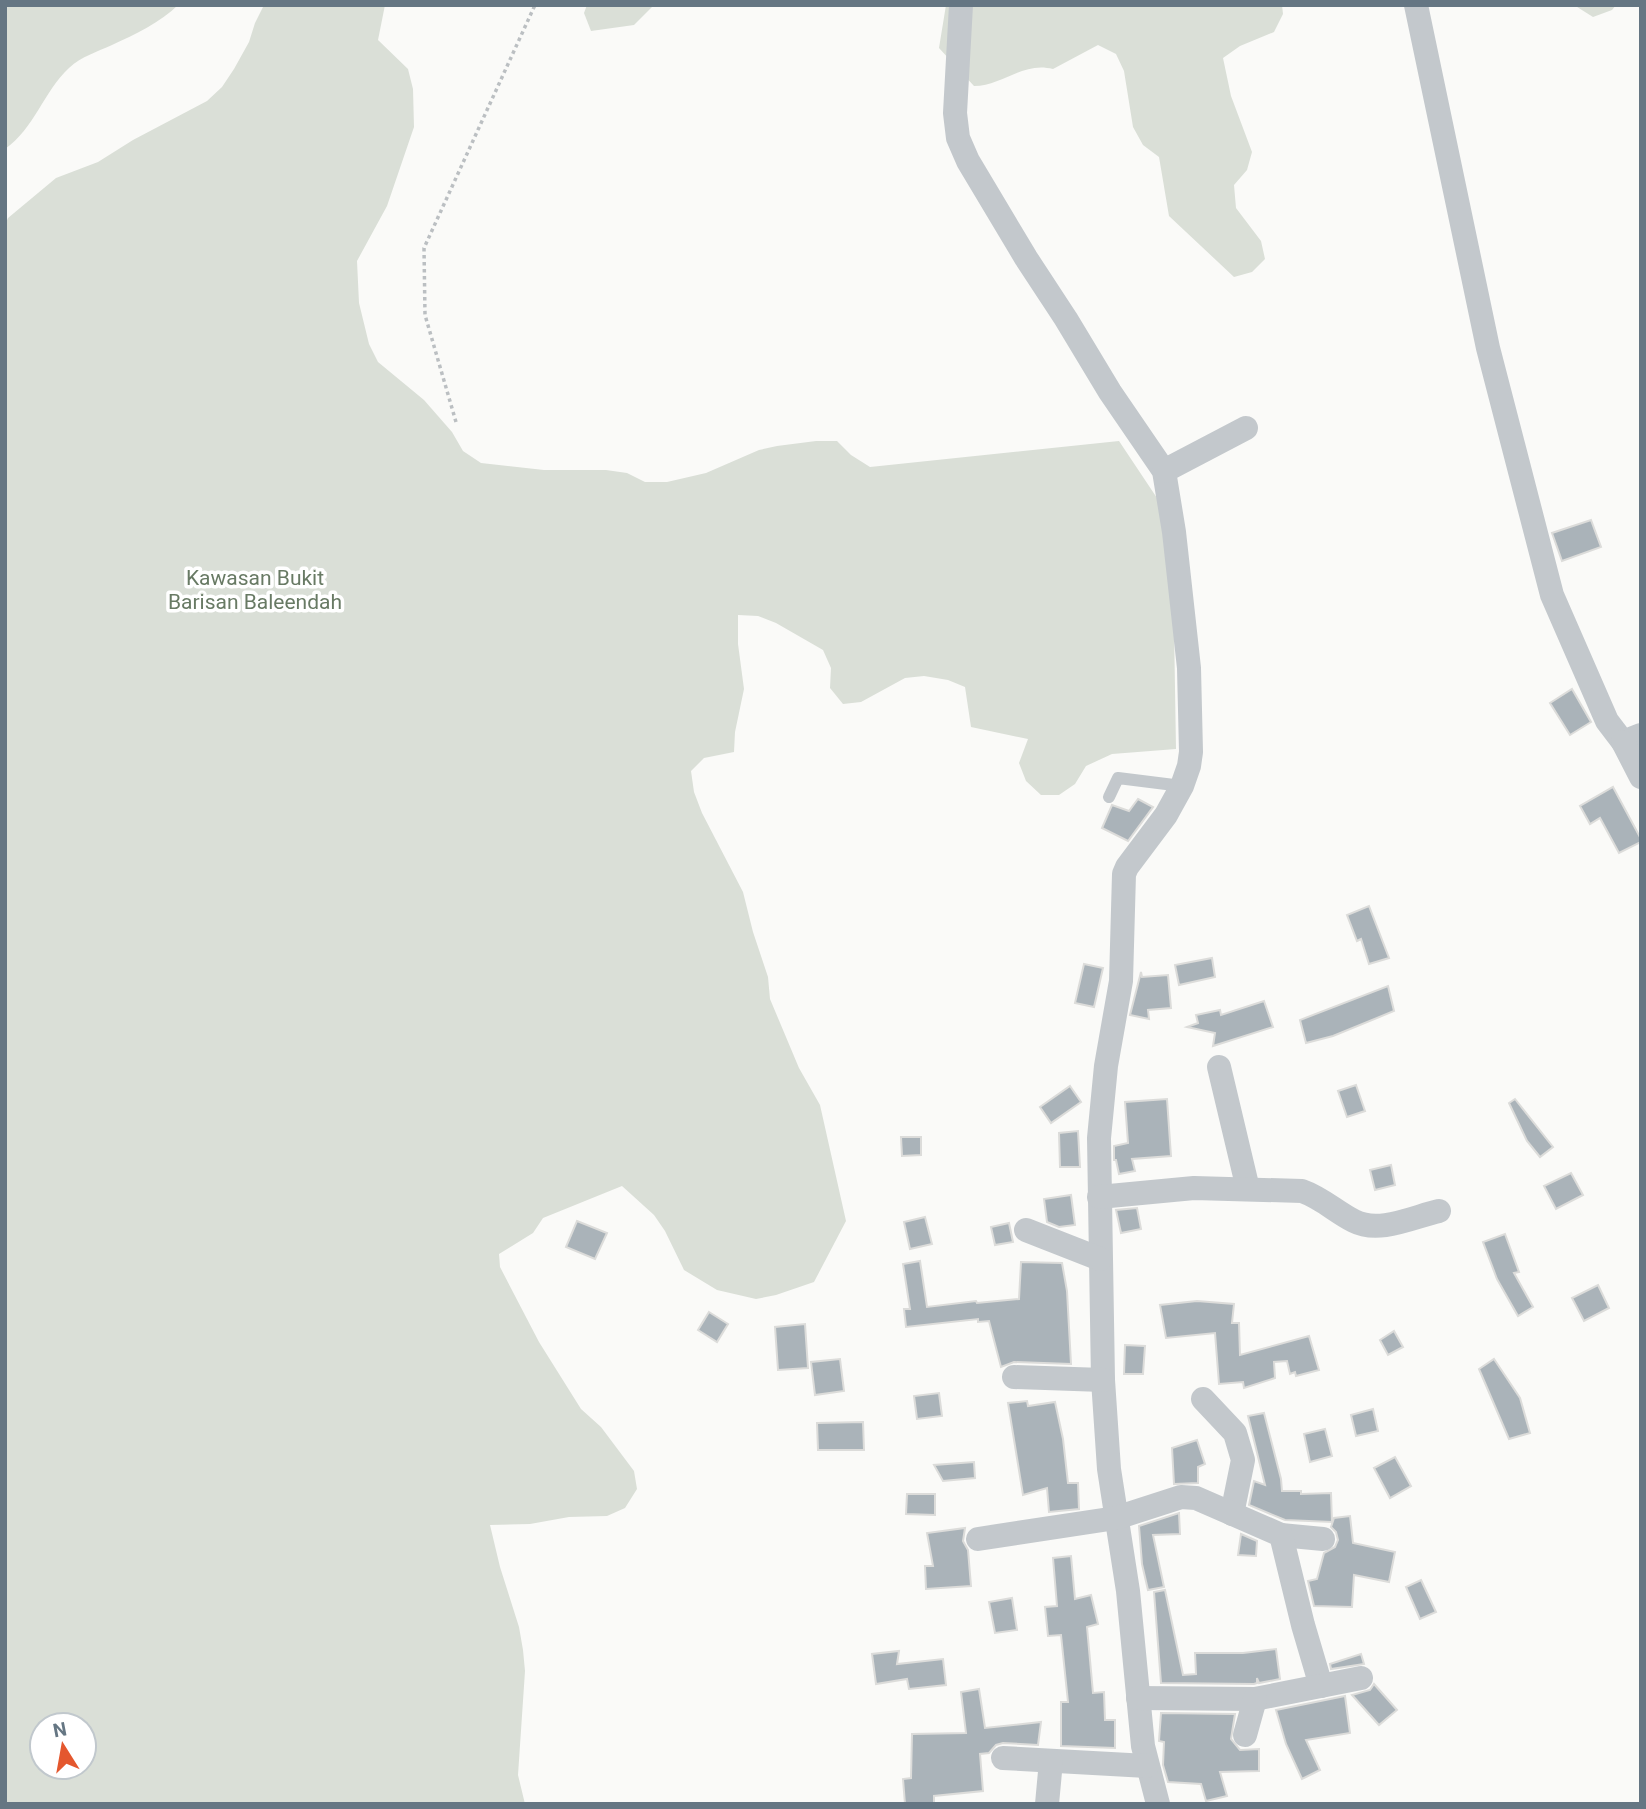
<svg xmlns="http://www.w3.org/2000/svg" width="1646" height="1809" font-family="Roboto,sans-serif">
	<rect width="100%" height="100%" fill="#fafaf8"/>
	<g fill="#dadfd7" fill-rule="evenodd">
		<path d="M5 5H178C161 22 134 35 112 45 97 52 82 56 69 68 44 91 34 129 5 149Z"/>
		<path d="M264 5H385L378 40 408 69 413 89 414 127 387 206 357 261 359 303 369 344 378 362 424 400 452 432 463 451 481 463 544 470H606L627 473 645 482H667L706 473 759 450 777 446 816 441H837L851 455 870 467 1119 441 1163 507 1174 627 1176 749 1112 754 1086 766 1075 784 1059 795H1041L1026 781 1019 763 1028 739 971 727 965 687 948 680 924 676 905 678 861 702 843 704 830 688 831 668 823 650 776 623 758 616 738 615V644L744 689 735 732 734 752 704 758 691 771 694 792 702 813 743 892 753 932 768 977 770 999 799 1068 820 1105 846 1221 814 1282 776 1295 756 1299 717 1290 684 1270 665 1231 654 1215 622 1186 543 1218 533 1233 499 1254 500 1267 539 1342 581 1409 601 1427 634 1471 637 1489 625 1508 607 1516 569 1517 530 1524 490 1525 500 1567 519 1627 523 1650 525 1671 518 1775 525 1804H5V225L8 218 56 178 98 162 133 140 207 101 222 87 234 69 249 42 255 23ZM42 1725H84V1767H42Z"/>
		<path d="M587 5H654L634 25 591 31 584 13Z"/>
		<path d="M946 5H1282L1283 14 1274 32 1240 46 1223 58 1231 96 1252 152 1247 170 1234 185 1236 208 1261 241 1265 259 1252 272 1234 277 1169 216 1159 157 1143 145 1133 127 1124 71 1116 54 1098 45 1053 69C1023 61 1002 86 974 86L939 48Z"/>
		<path d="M1574 5H1616L1612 10 1593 17Z"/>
	</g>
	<g fill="#aab3b9" stroke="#dcdcda" stroke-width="2">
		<path d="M1591 520 1601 547 1562 561 1552 533Z"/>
		<path d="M1572 689 1591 722 1570 735 1550 703Z"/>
		<path d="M1613 787 1641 839V842L1619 853 1600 818 1590 824 1580 806Z"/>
		<path d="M1138 799 1153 807 1128 841 1102 828 1112 805 1129 811Z"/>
		<path d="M1369 906 1389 958 1369 964 1361 939 1357 941 1347 915Z"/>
		<path d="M1212 958 1215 977 1179 985 1175 965Z"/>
		<path d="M1084 964 1103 968 1094 1007 1075 1003Z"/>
		<path d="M1141 972 1142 977 1168 975 1171 1008 1148 1010 1149 1019 1130 1015Z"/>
		<path d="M1388 986 1394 1011 1333 1036 1306 1043 1300 1020Z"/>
		<path d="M1264 1001 1273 1027 1213 1046 1215 1033 1187 1027 1198 1023 1196 1015 1220 1010 1221 1015Z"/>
		<path d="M1356 1085 1365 1111 1347 1117 1338 1091Z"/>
		<path d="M1070 1086 1081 1102 1051 1123 1040 1107Z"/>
		<path d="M1167 1099 1171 1156 1132 1159 1135 1171 1119 1174 1116 1160H1114V1146L1128 1143 1125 1102Z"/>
		<path d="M1515 1099 1553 1147 1540 1157 1527 1141 1509 1103Z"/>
		<path d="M1078 1131 1080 1167H1060L1059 1133Z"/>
		<path d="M901 1137H921V1155L902 1156Z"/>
		<path d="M1391 1165 1395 1185 1375 1190 1370 1170Z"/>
		<path d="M1571 1173 1583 1195 1556 1209 1544 1186Z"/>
		<path d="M1071 1195 1075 1225 1059 1227 1047 1222 1044 1199Z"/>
		<path d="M1137 1208 1141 1229 1121 1233 1116 1210Z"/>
		<path d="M925 1217 932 1244 910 1249 904 1222Z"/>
		<path d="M577 1221 607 1233 595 1259 566 1247Z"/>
		<path d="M1009 1223 1013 1242 995 1245 991 1227Z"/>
		<path d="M1505 1234 1519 1272 1514 1273 1533 1307 1518 1316 1497 1279 1483 1242Z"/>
		<path d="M920 1261 927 1307 976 1301 977 1303 1019 1299 1021 1262 1062 1263 1067 1291 1071 1364 1014 1362 1001 1367 989 1321 978 1322V1319L906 1327 904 1309H910L903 1264Z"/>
		<path d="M1598 1285 1609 1308 1584 1321 1572 1298Z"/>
		<path d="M1197 1301 1234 1304 1232 1323H1239L1240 1355 1309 1336 1319 1370 1296 1376 1295 1372 1290 1374 1287 1361 1274 1362 1275 1378 1244 1388 1243 1382 1219 1384 1215 1333 1166 1338 1160 1305Z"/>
		<path d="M709 1312 728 1324 717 1342 698 1330Z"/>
		<path d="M805 1324 808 1368 778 1370 775 1327Z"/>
		<path d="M1394 1331 1403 1347 1388 1355 1380 1340Z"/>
		<path d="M1125 1345 1145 1346 1143 1374H1124Z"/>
		<path d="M840 1359 844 1391 815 1395 811 1362Z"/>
		<path d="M1494 1359 1520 1398 1530 1433 1509 1439 1479 1369Z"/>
		<path d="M939 1393 942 1416 917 1419 914 1396Z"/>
		<path d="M1027 1401 1028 1406 1055 1402 1063 1439 1068 1483H1078L1079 1509 1049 1512 1047 1488 1023 1495 1008 1403Z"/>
		<path d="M1373 1409 1378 1431 1356 1436 1351 1415Z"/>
		<path d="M1264 1413 1281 1479 1282 1491H1301V1494L1331 1493 1332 1522 1285 1520 1249 1505 1254 1481 1265 1485 1248 1416Z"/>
		<path d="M863 1422 864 1450H818L817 1423Z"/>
		<path d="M1325 1429 1332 1456 1310 1462 1304 1434Z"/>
		<path d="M1197 1440 1205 1464 1198 1467V1483L1174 1484 1172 1448Z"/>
		<path d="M1395 1457 1411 1486 1390 1498 1374 1468Z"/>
		<path d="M974 1462 975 1478 943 1481 934 1465Z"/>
		<path d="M907 1494H935V1515L906 1514Z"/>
		<path d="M1179 1513 1180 1534 1153 1535 1164 1587 1148 1590 1142 1564 1139 1526Z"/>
		<path d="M1350 1516 1353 1543 1395 1552 1389 1582 1354 1575 1352 1607 1314 1606 1308 1581 1317 1579 1324 1553 1335 1547 1338 1540 1336 1532 1331 1527 1334 1518Z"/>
		<path d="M965 1528 963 1541 968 1550 971 1586 926 1589 925 1566H933L927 1533Z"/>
		<path d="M1241 1534 1257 1541 1256 1556 1238 1555Z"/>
		<path d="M1071 1556 1075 1599 1091 1595 1098 1624 1087 1627 1093 1693 1104 1692 1105 1720H1115V1748L1061 1746V1702H1068L1061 1635 1048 1636 1045 1607 1057 1606 1053 1558Z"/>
		<path d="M1421 1580 1436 1612 1420 1619 1406 1587Z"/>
		<path d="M1165 1590 1183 1675 1196 1674 1195 1653H1243L1276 1649 1280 1679 1259 1683 1257 1678V1683L1254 1684 1161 1683 1154 1592Z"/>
		<path d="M1012 1598 1017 1630 995 1633 989 1602Z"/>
		<path d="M899 1651 897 1664 943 1659 946 1685 909 1689 907 1679 876 1684 872 1654Z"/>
		<path d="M1361 1654 1364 1664 1331 1669 1330 1664Z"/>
		<path d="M1374 1684 1397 1710 1379 1725 1352 1695 1370 1690Z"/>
		<path d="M979 1689 985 1728 1041 1722 1038 1745 1003 1743 996 1745 989 1753 980 1754 983 1791 934 1796V1804H905L903 1779 911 1778 912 1734 966 1733 961 1692Z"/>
		<path d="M1345 1696 1350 1733 1306 1740 1320 1770 1302 1779 1286 1744 1276 1710Z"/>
		<path d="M1161 1713 1235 1714 1231 1739 1240 1750 1259 1749V1771L1220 1772 1227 1796 1206 1801 1201 1784 1168 1782 1163 1765 1164 1742 1159 1741Z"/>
	</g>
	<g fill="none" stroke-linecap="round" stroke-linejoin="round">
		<path stroke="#bbbfc2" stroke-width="3.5" stroke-dasharray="3.5 3.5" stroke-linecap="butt" d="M456 422 425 315 424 248 535 5"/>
		<path stroke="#c3c8cc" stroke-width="12" d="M1109 797 1118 778 1182 786"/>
		<g stroke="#c3c8cc" stroke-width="24">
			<path d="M961 5 955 113 958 138 968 161 1026 258 1066 319 1110 392 1164 471 1174 532 1189 668 1191 752 1189 766 1182 786 1166 815 1127 867 1124 874 1121 981 1106 1066 1099 1138 1103 1380 1109 1469 1128 1591 1143 1746 1158 1804"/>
			<path d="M1416 5 1488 348 1552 595 1607 721 1623 742 1641 735"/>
			<path d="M1164 471 1246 428"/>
			<path d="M1623 742 1641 777"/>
			<path d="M1219 1067 1248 1189"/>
			<path d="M1099 1197 1194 1188 1302 1191C1322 1198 1336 1212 1354 1221 1379 1234 1413 1217 1439 1211"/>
			<path d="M1026 1230 1100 1259"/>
			<path d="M1014 1377 1103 1380"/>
			<path d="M1203 1399 1235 1433 1243 1460 1232 1514"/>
			<path d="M1281 1535 1323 1539"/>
			<path d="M978 1539 1116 1518 1181 1497 1196 1498 1281 1535 1303 1625 1321 1686"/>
			<path d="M1138 1698 1255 1699 1361 1678"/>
			<path d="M1245 1735 1255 1699"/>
			<path d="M1003 1758 1147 1766"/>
			<path d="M1047 1804 1051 1761"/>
		</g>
	</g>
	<g text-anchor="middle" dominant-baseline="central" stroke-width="7" stroke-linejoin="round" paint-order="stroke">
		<g font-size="21" fill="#687a64" stroke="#fff">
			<text x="255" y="578">Kawasan Bukit<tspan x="255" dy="24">Barisan Baleendah</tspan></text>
		</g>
	</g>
	<rect width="1646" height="1809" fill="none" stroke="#657683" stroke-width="14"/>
	<g transform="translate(63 1746) rotate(349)"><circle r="33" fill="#ffffff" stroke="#c1c8cd" stroke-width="2"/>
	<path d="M0-5L12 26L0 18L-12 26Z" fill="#e4572e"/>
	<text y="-10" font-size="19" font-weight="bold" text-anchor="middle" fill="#657683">N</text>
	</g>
</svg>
